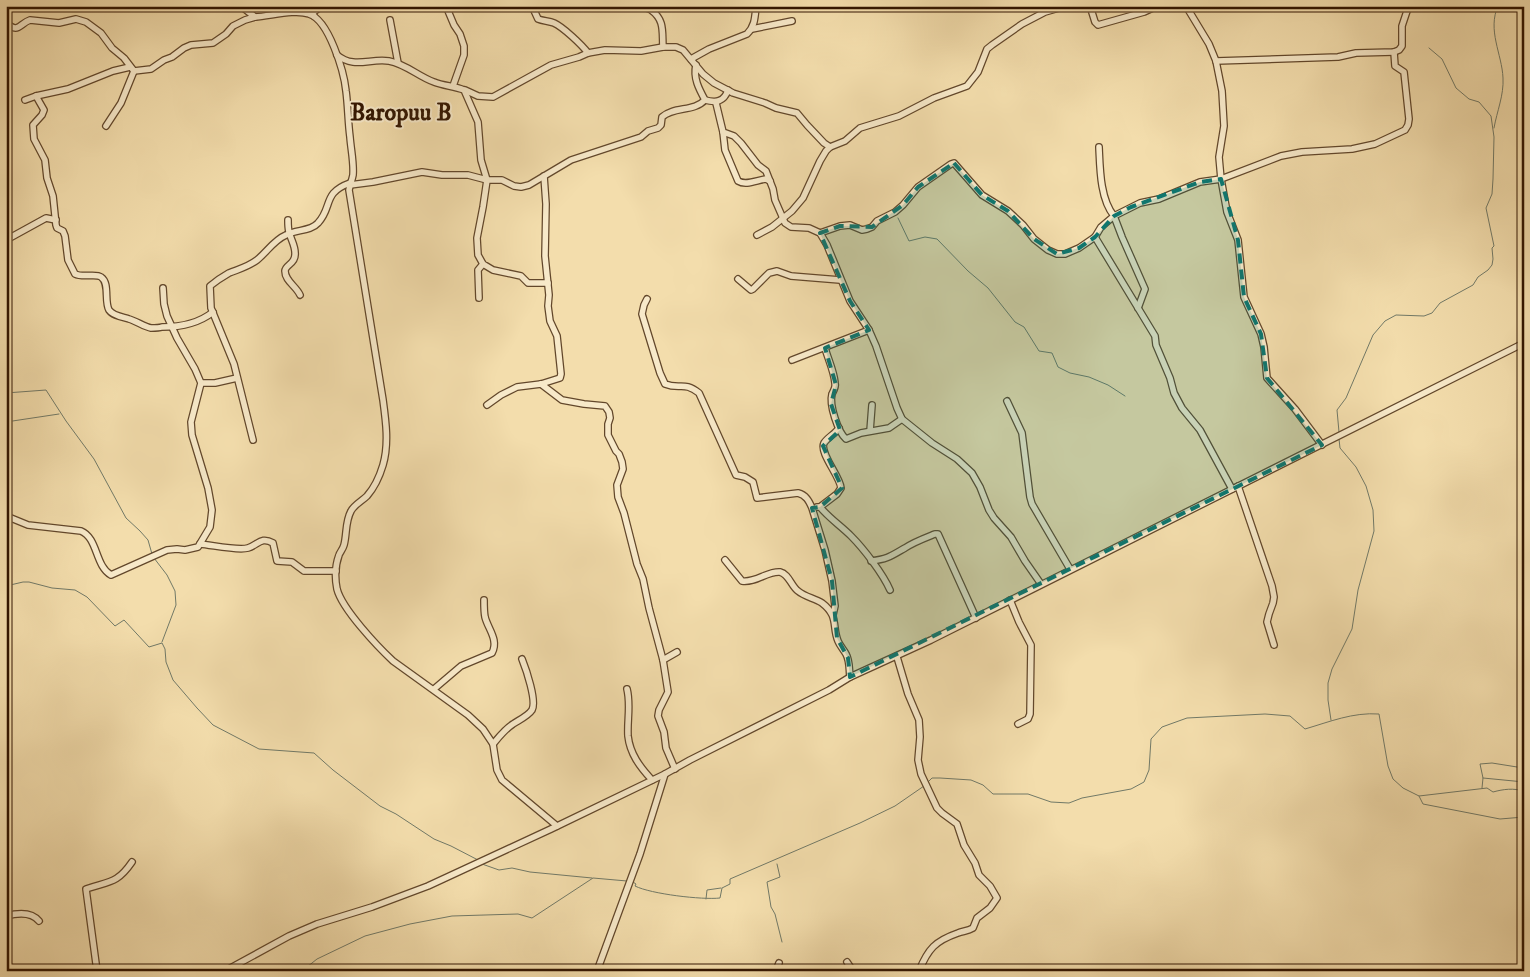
<svg xmlns="http://www.w3.org/2000/svg" width="1530" height="977" font-family="'IM FELL DW Pica',serif">
	<rect width="100%" height="100%" fill="#f3ddac"/>
	<filter id="stains"><feTurbulence type="fractalNoise" baseFrequency=".004" numOctaves="4"/><feColorMatrix values="0 0 0 0 .2 0 0 0 0 .09 0 0 0 0 .02 0 0 0 .5 -.17"/></filter>
	<radialGradient id="worn" r=".72"><stop offset=".6" stop-color="#630" stop-opacity="0"/><stop offset="1" stop-color="#630" stop-opacity=".3"/></radialGradient>
	<g fill="none" stroke-linecap="round" stroke-linejoin="round">
		<g stroke="#717967" stroke-width="1">
			<path d="M1494 128C1497 111 1504 95 1503 78 1502 54 1487 30 1498 6"/>
			<path d="M898 218 909 241 925 237 937 239 968 271 988 288 1015 322 1024 327 1039 351 1052 353 1058 367 1070 373 1089 377 1108 385 1125 396"/>
			<path d="M6 393 46 390 66 421 94 459 126 518 140 531 148 540 152 554"/>
			<path d="M6 422 59 414"/>
			<path d="M1339 432 1337 410 1346 398 1373 335 1385 321 1396 315 1424 316 1432 313 1440 303 1473 285 1478 277 1488 270 1492 265 1493 259 1492 248 1494 246 1486 208 1492 194 1493 179 1494 137 1491 116 1479 102 1469 99 1456 88 1442 59 1429 48"/>
			<path d="M154 558 167 575 175 591 176 605 162 642"/>
			<path d="M6 586 23 582H29L52 588 75 590 87 597 115 626 124 620 149 647 162 643 165 649 166 662 173 680 197 708 213 725 259 749 314 753 333 770 380 806 396 814 434 839 451 846 478 860"/>
			<path d="M1331 720 1328 700V683L1332 669 1352 629 1358 590 1374 531 1373 510 1366 486 1356 467 1340 448 1339 439"/>
			<path d="M1483 778 1524 782"/>
			<path d="M927 783 932 778H940L971 780 983 785 993 794H1028L1051 802 1069 803 1082 798 1131 789 1144 782 1149 770 1151 739 1162 727 1187 718 1265 714 1290 716 1305 729C1329 722 1353 712 1379 714L1388 766 1393 779 1403 788 1419 796 1487 788 1493 792C1504 789 1513 788 1524 791"/>
			<path d="M1482 788 1483 778 1480 764 1492 763 1517 767"/>
			<path d="M1419 796 1423 804 1500 819 1524 817"/>
			<path d="M482 864 499 870 512 868 530 872 592 878"/>
			<path d="M777 864 780 877 767 882 771 907 775 914 782 942"/>
			<path d="M633 882 636 884 635 886C651 894 702 900 720 898L722 888 730 884V879L860 823 895 806 924 786"/>
			<path d="M706 899 707 890 721 888"/>
			<path d="M302 971 317 959 365 936 410 924 452 916 518 914 532 918 593 878 627 881"/>
		</g>
		<g stroke="#62472b" stroke-width="8">
			<g id="minor">
				<path d="M241 6 255 17C271 16 295 9 309 14 329 20 344 72 346 91 348 106 348 122 350 137 351 150 354 163 353 175 352 180 350 185 349 190L383 400C386 422 389 444 383 465 380 475 374 488 367 496 362 501 354 505 351 511 345 522 347 534 344 545 343 549 340 552 339 555 335 566 335 579 337 589 342 609 378 647 393 661L468 715 483 729 493 744 497 770 502 780 557 826"/>
				<path d="M446 6 454 25 460 34 464 46V55L453 86"/>
				<path d="M532 6 538 19C543 21 549 21 554 23 563 27 582 45 588 53L605 50 641 51 663 47H676L683 50 703 74 714 83 733 93 765 103 776 108 797 113 807 125 824 143 830 147"/>
				<path d="M640 6C644 8 648 8 651 10 665 20 662 32 663 47"/>
				<path d="M1090 6 1095 22 1098 25 1144 12 1157 6"/>
				<path d="M1186 6 1209 44 1216 61 1222 91 1224 126 1219 157 1221 179 1227 212 1238 240 1244 297 1261 334 1264 347 1267 378 1295 409 1322 445"/>
				<path d="M314 16 312 13 322 6"/>
				<path d="M390 20 398 63"/>
				<path d="M6 22C18 35 20 23 30 20L59 23 76 19 86 22 101 33 112 48 124 58 134 71 151 69 164 60 172 57 184 48 191 45 213 43 226 34 233 26 245 20 255 17"/>
				<path d="M752 29 792 21"/>
				<path d="M337 55C354 69 370 58 389 61 406 64 419 77 434 82 444 86 454 86 464 90L478 122 481 160 487 180 483 207 477 238 478 255 483 264 493 270 521 276 528 283H548"/>
				<path d="M691 59 709 49 747 34C755 26 755 17 756 6"/>
				<path d="M1216 61 1338 57 1356 53 1394 52 1399 50 1402 46V26L1407 11 1411 6"/>
				<path d="M696 65C693 78 699 89 705 100 716 103 724 102 728 90"/>
				<path d="M465 90 478 96 493 97 551 65 579 57 588 53"/>
				<path d="M36 96 44 110 42 115 33 125 34 139 45 160 47 178 53 196 56 225 57 228 63 231 65 236 68 260 75 274C83 278 96 273 101 277 110 283 104 301 109 310 113 316 123 317 129 319 136 321 145 327 151 328 154 328 159 328 162 327 181 327 198 324 213 312"/>
				<path d="M25 100 36 96 68 89 113 71 130 67"/>
				<path d="M716 103 723 132 734 136 741 143 758 165 766 171 773 189 775 200 785 223 791 227 809 228 820 233 827 245 850 301 869 330 876 346 897 408 902 419 932 443 957 459 972 473 980 487 989 510 994 518 1011 537 1025 561 1041 584"/>
				<path d="M106 126 121 103 134 71"/>
				<path d="M723 132 725 150 738 181C746 186 757 180 766 179L770 181"/>
				<path d="M350 185 373 182 422 172 442 175H468L487 180H502L514 186 521 187 529 185 571 160 641 137 648 131 658 128 661 125 662 117C674 106 694 112 705 100"/>
				<path d="M288 220C288 224 288 228 289 232 291 240 296 247 295 255 295 264 285 265 285 271 285 281 296 286 300 295"/>
				<path d="M820 233 840 226 850 225 862 230 867 229 872 227 877 221 895 212 903 205 918 187 951 164 954 163 982 195 1008 211 1023 225 1034 239 1048 250 1057 254H1065L1079 248 1095 237 1101 227 1114 216C1100 199 1100 168 1099 147"/>
				<path d="M757 235 772 227 792 211 803 198 820 161 826 151 830 147 845 141 860 128 899 116 934 98 967 86 978 72 987 49 992 45 1022 24 1045 12 1066 6"/>
				<path d="M1095 237 1155 336 1156 345 1170 378 1174 393 1182 408 1200 430 1232 489"/>
				<path d="M6 240 46 218 56 220"/>
				<path d="M738 279 751 290 753 289 769 273 777 271 791 276 840 280"/>
				<path d="M479 298 478 270 483 264"/>
				<path d="M647 299 644 305 642 314 660 373 665 384C680 390 684 381 699 393L736 475 745 477 753 482 757 498 798 493C806 495 809 501 812 508L825 550 832 581 835 606 833 615"/>
				<path d="M1138 308 1145 289 1122 237 1114 216 1140 203 1159 199 1200 182 1221 179 1281 156 1302 152 1352 149 1375 144 1405 130 1408 125 1409 119 1404 72 1395 66 1394 52"/>
				<path d="M825 348C828 359 834 371 835 383 836 387 834 390 832 394 829 405 838 432 846 439L861 433 889 428 902 419"/>
				<path d="M792 360 869 330"/>
				<path d="M201 383H215L237 378"/>
				<path d="M541 384 562 400 584 404 605 406 609 412 610 418 608 424V435L616 451 619 454 622 462 623 469 617 485 618 497 624 513 637 564 643 579 649 608 663 660 668 692 659 710 658 716 664 732 666 748 675 769"/>
				<path d="M1007 401 1022 433 1030 497 1032 504 1070 569"/>
				<path d="M487 405 501 395 517 387 541 384 560 378 561 374 557 336 550 321 548 306 549 295 545 256 546 204 544 176"/>
				<path d="M870 431 872 405"/>
				<path d="M253 440 234 364 211 308 210 286C216 281 222 277 229 273 239 269 248 267 257 260 267 252 274 240 286 235 296 229 310 232 318 223 333 207 322 193 350 183"/>
				<path d="M1238 486 1272 586 1274 597 1273 603 1269 614 1267 622 1274 645"/>
				<path d="M817 507H820L837 494 841 488C840 476 819 453 824 443 828 437 835 434 839 428"/>
				<path d="M820 507C829 518 841 526 851 536 864 549 883 574 890 590"/>
				<path d="M6 516 28 525 81 531C98 538 95 566 111 575L167 550 177 549 185 550 198 547 210 527 212 510 208 488 192 435 191 422 201 383 195 369 177 338 167 316 164 304 163 288"/>
				<path d="M6 530 8 535"/>
				<path d="M200 544C212 545 238 551 248 548 258 545 261 536 273 543L277 561 292 562 304 571H336"/>
				<path d="M725 560 742 581C756 583 767 571 780 572 789 574 791 586 798 591 805 597 814 598 822 603 839 616 832 627 838 641 840 646 844 650 846 654 850 661 849 670 850 677"/>
				<path d="M871 561C888 559 891 556 905 548 914 542 925 538 935 534H938L976 618"/>
				<path d="M1010 600 1019 622 1031 645 1030 714 1028 719 1018 724"/>
				<path d="M897 657 908 694 919 720 920 737 918 760 921 774 937 808 942 813 957 824 964 845 975 863 979 875 990 886 997 898 990 908 977 918 973 928C968 931 963 931 958 933 935 941 928 949 919 971"/>
				<path d="M663 660 677 652"/>
				<path d="M434 689 461 666 492 653C499 640 488 629 485 617 484 612 484 606 484 600"/>
				<path d="M627 689C631 705 627 720 628 736 630 754 640 767 652 780"/>
				<path d="M493 744C499 737 505 729 513 724 519 720 528 716 532 710 537 701 526 669 522 659"/>
				<path d="M6 916C17 913 31 911 39 921"/>
				<path d="M847 962 853 971"/>
				<path d="M97 971 86 889C109 881 117 884 132 862"/>
				<path d="M225 971 289 936 317 924 372 907 428 886 551 829 665 774 690 760 829 690 850 677 931 640 1524 343"/>
				<path d="M597 971 640 854 665 774"/>
				<path d="M776 971 779 963"/>
			</g>
		</g>
		<use href="#minor" stroke="#f7e9c9" stroke-width="5.5"/>
	</g>
	<path fill="#0f766e" fill-opacity="0.2" stroke="#0f766e" stroke-width="4" stroke-dasharray="10 6" stroke-linejoin="round" d="M954 163 982 195 1008 211 1034 239 1057 254 1079 248 1095 237 1114 216 1131 207 1200 182 1221 179 1238 240 1244 297 1261 334 1267 378 1322 445 850 677 848 658 837 638 832 581 812 508 820 507 842 488 823 446 840 430 831 404 836 385 825 348 869 330 850 301 820 233 840 226 872 227 903 205 918 187Z"/>
	<g text-anchor="middle" dominant-baseline="central" stroke-width="4" stroke-linejoin="round" paint-order="stroke">
		<g font-size="24" font-weight="bold" fill="#321500" stroke="#f7e9c9">
			<text x="401" y="113">Baropuu B</text>
		</g>
	</g>
	<rect width="1530" height="977" fill="none" stroke="#f3ddac" stroke-width="25"/>
	<rect x="8" y="8" width="1515" height="962" fill="none" stroke="#321500" stroke-width="2.5"/>
	<rect x="12" y="12" width="1505" height="952" fill="none" stroke="#321500"/>
	<rect width="100%" height="100%" filter="url(#stains)"/>
	<rect width="100%" height="100%" fill="url(#worn)"/>
</svg>
